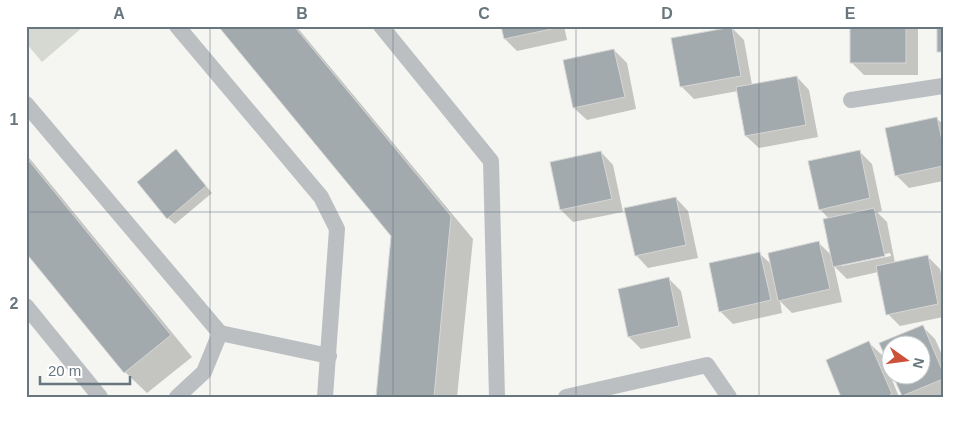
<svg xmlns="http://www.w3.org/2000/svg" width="969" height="423" font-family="Helvetica,sans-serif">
	<rect width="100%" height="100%" fill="#f5f5f2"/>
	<path fill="#d5d9d2" d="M26 26H84L42 62 26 43Z"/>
	<g fill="#0003" fill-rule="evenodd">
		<path d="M219 26H296L473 239 457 397H377L393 235Z"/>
		<path d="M502 26H564L567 40 517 51 505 39Z"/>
		<path d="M678 26H699L681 29Z"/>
		<path d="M851 26H915L918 29V75H864L851 62Z"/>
		<path d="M732 28 744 40 752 85 797 77 809 90 818 137 759 148 746 136 738 91 694 99 681 86Z"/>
		<path d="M614 50 627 63 636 109 587 120 574 108 564 61Z"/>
		<path d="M936 118 943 124V181L909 188 896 175Z"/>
		<path d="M601 152 613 165 623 212 573 222 561 210 551 163Z"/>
		<path d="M860 152 872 164 882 211 877 212 887 222 895 263 927 256 940 269 943 284V317L900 326 888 314 878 272 847 279 834 266 842 302 792 313 780 301 782 313 733 324 720 311 760 254 772 265 819 243 832 256 829 219 820 209ZM890 253 891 256 842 266V264Z"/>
		<path d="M26 154 192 357 147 393 125 372 26 251Z"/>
		<path d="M182 158 212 193 175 224 168 218Z"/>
		<path d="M676 198 688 211 698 258 648 268 636 255Z"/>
		<path d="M669 279 681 291 691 338 641 349 629 337Z"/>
		<path d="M922 326 935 339 943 357V397H904L895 376H922Z"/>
		<path d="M869 343 882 355 899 397H843Z"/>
	</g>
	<g fill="#a3aaae" stroke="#d6d6d5">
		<path d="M218 26H294L451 216 434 397H376L391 236Z"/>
		<path d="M501 26H555L556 28 504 39Z"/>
		<rect x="850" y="26" width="56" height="37"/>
		<rect x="937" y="26" width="6" height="26"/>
		<path d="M732 27 741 76 680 87 671 38Z"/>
		<path d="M614 49 625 97 573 108 563 60Z"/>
		<path d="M797 76 806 125 745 136 736 87Z"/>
		<path d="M937 117 943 145V166L895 176 885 128Z"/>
		<path d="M176 149 206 186 167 219 137 182Z"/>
		<path d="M860 150 870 198 819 210 808 161Z"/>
		<path d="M601 151 612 199 560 210 550 162Z"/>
		<path d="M26 157 171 335 124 373 26 253Z"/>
		<path d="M676 197 686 245 635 256 624 208Z"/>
		<path d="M874 208 885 256 833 267 823 219Z"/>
		<path d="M819 241 830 289 778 301 768 253Z"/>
		<path d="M760 252 771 300 719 312 709 263Z"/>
		<path d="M928 255 938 304 886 315 876 266Z"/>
		<path d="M669 277 679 326 628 337 618 289Z"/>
		<path d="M923 325 943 372V379L902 396 893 376H922V346H892V371L879 343Z"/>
		<path d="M869 341 892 394 886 397H841L826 360Z"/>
	</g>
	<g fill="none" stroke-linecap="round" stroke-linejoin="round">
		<g stroke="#bbbfc2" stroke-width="16">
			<path d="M177 26 321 197 337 229 325 397"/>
			<path d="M381 26 491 161 497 397"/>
			<path d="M851 100 943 86"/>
			<path d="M26 104 220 333 204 372 177 397"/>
			<path d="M26 306 100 397"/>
			<path d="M220 333 329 356"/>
			<path d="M566 397 707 365 729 397"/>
		</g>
	</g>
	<path fill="none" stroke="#68777f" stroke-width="1" stroke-opacity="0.55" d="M210 26V397M393 26V397M576 26V397M759 26V397M26 212H943"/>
	<rect width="969" height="423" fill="none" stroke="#ffffff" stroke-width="55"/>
	<g transform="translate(906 360) rotate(104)"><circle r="24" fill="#ffffff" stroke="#c3c9cc"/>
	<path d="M0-4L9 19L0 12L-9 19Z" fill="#cc513b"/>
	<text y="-8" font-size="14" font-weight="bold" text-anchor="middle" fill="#68777f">N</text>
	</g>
	<path d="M40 376v8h90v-8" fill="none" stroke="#68777f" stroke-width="2.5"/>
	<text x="48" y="376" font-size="15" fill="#68777f" stroke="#ffffff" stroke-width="4" paint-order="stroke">20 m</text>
	<rect x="28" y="28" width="914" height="368" fill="none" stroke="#68777f" stroke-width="2"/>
	<g font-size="16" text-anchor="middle" font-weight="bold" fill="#68777f">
		<text x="119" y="19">A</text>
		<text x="302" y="19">B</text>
		<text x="484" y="19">C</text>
		<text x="667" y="19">D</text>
		<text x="850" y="19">E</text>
		<text x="14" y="125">1</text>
		<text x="14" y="309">2</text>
	</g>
</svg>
